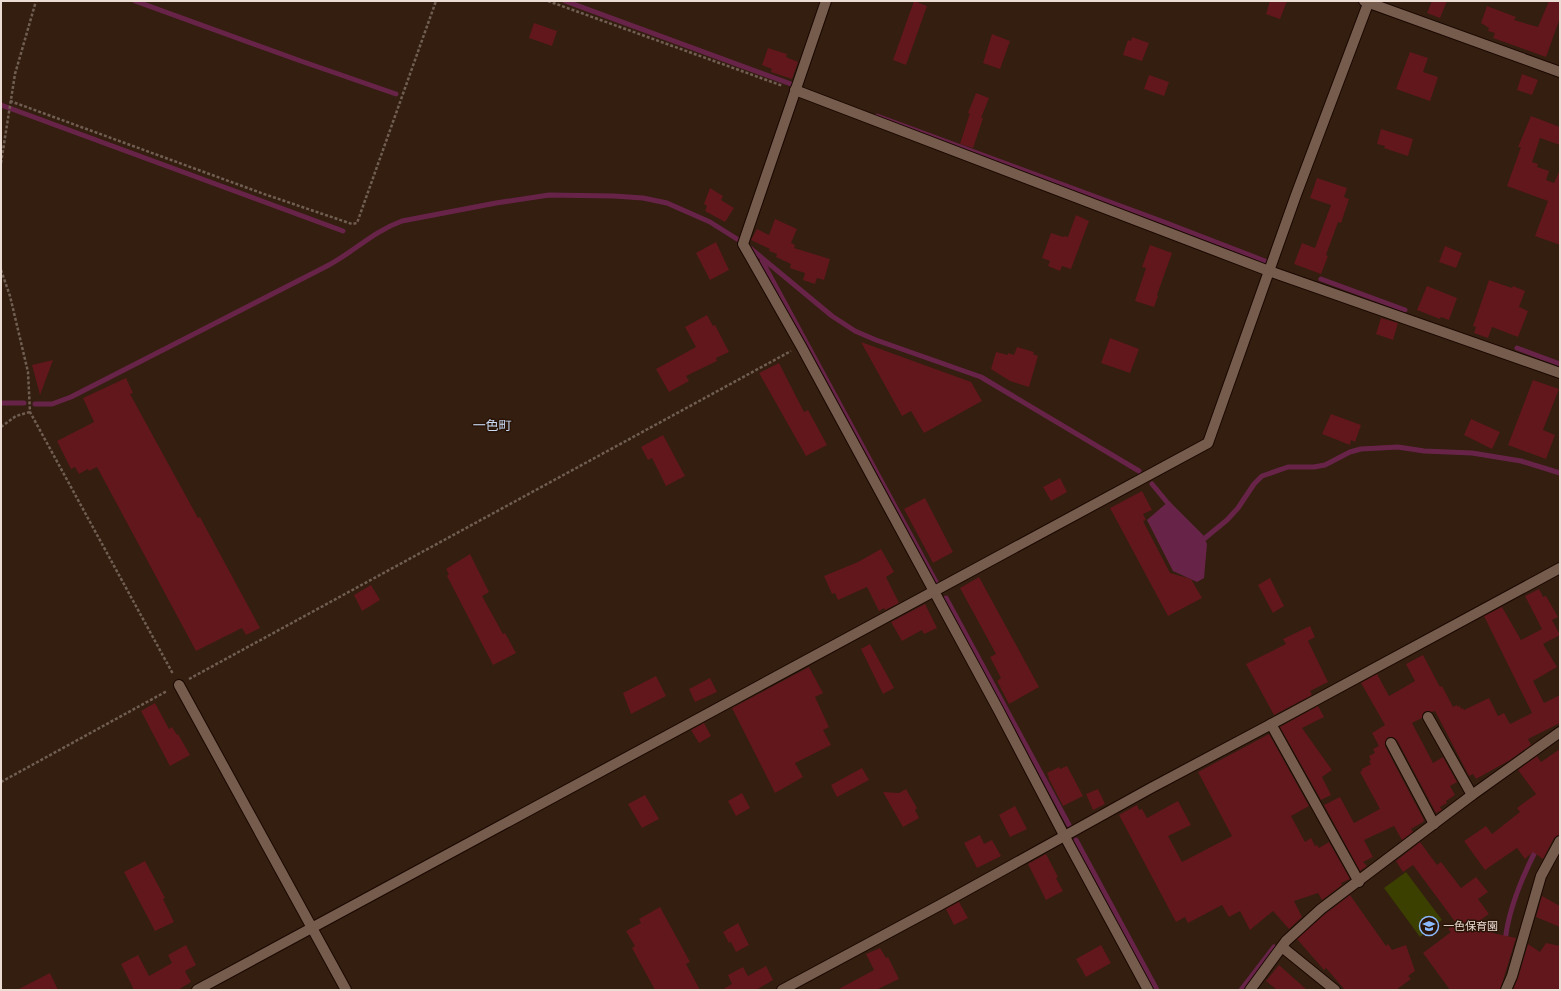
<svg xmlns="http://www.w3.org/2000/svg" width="1561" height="991" font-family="Raleway,'Noto Sans JP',sans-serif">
	<rect width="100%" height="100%" fill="#331e10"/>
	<path fill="#3b3f00" d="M1406 872 1442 920 1420 937 1384 888Z"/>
	<path fill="#682448" d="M1169 501 1203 535 1207 544 1204 578 1197 582 1173 571 1147 520Z"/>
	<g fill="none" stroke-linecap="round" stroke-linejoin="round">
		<g stroke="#682448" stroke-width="5">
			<path d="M135 1 298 60 396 94"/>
			<path d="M565 1 791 84"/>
			<path d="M1 105 343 231"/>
			<path d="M877 116 1164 222 1270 263"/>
			<path d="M750 248 832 316 855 331 876 340 981 377 1139 471"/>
			<path d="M762 261 936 582"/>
			<path d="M1321 279 1405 310"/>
			<path d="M1517 348 1560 364"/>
			<path d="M1 403H24"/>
			<path d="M35 404H52L71 397C156 353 242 310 327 266 354 252 372 232 402 221L496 203 549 195 614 196 643 198 667 203 710 222 737 239"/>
			<path d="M1152 484 1171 507"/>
			<path d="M1199 543 1227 520 1238 508 1254 484 1262 476 1288 467H1314L1325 465 1350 452 1361 449 1398 447 1424 451 1472 453 1521 461 1560 473"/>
			<path d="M946 598 1069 825"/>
			<path d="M1076 840 1157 990"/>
			<path d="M1505 942C1508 910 1522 877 1537 848"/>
			<path d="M1241 990 1274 947"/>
		</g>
	</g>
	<g fill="#61171c">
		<path d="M914 1 927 6 906 65 893 60Z"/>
		<path d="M1270 1H1287L1280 19 1266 14Z"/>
		<path d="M1432 1H1447L1440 18 1427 13Z"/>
		<path d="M1549 1H1560V18L1546 57 1493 38 1495 33 1488 31 1489 28 1481 23 1487 6 1516 17 1514 20 1538 27Z"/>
		<path d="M534 23 557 31 552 46 529 38Z"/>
		<path d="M992 34 1010 41 1000 69 983 63Z"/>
		<path d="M1132 37 1149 43 1142 61 1123 55 1128 40 1131 41Z"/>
		<path d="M768 48 787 54 786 57 798 62 792 79 771 72 772 69 762 65Z"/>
		<path d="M1410 52 1428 58 1423 72 1438 77 1430 101 1396 89Z"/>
		<path d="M1522 74 1538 80 1532 95 1517 90Z"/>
		<path d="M1149 75 1169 82 1164 96 1144 89Z"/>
		<path d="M976 93 989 98 981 118H983L973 148 960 144 970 113 977 116 968 113Z"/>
		<path d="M1531 116 1560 127V145L1540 138 1532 162 1538 164 1537 167 1549 171 1546 180 1554 183 1559 172H1560V245L1535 236 1548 201 1507 186 1521 147H1518Z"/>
		<path d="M1381 129 1413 139 1408 156 1384 148 1385 146 1377 144Z"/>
		<path d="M1317 178 1347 188 1344 197 1349 199 1341 223 1338 222 1326 255 1328 256 1321 274 1294 264 1302 243 1315 248 1331 205 1310 198Z"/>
		<path d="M710 188 723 196 721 200 734 208 725 222 705 211 707 206 704 204Z"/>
		<path d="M1076 215 1089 221 1071 269 1062 266 1060 271 1048 266 1050 261 1042 258 1051 233 1063 237 1064 236 1068 237Z"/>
		<path d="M775 219 797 229 791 243 795 245 794 248 830 259 824 280 817 278 815 284 803 280 805 273 790 268 791 264 776 257 777 254 769 251 770 249 751 240 757 229 769 235Z"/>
		<path d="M716 242 729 270 710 280 696 253Z"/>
		<path d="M1150 245 1172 253 1157 295 1158 296 1154 307 1135 301 1146 268 1142 267Z"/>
		<path d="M1445 246 1462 253 1456 268 1439 262Z"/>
		<path d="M1489 280 1512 288 1513 286 1525 291 1519 307 1528 311 1518 337 1492 327 1488 338 1474 333 1476 327 1473 326Z"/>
		<path d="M1427 286 1457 298 1449 320 1441 317 1440 319 1417 310Z"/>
		<path d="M707 315 713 326 715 325 729 352 716 358 717 361 686 376 689 381 669 392 656 369 696 347 685 327Z"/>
		<path d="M1381 318 1398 323 1393 340 1376 334Z"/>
		<path d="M1110 338 1139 349 1130 373 1101 363Z"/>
		<path d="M861 342 971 382 982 401 924 433 911 411 902 416Z"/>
		<path d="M1017 347 1034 352 1033 354 1038 356 1029 387 1010 381 991 369 996 352 1008 355V353L1014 355Z"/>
		<path d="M53 360 40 395 32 365Z"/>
		<path d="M779 363 804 412 808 410 827 445 806 456 759 373Z"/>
		<path d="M126 378 133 393 130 394 198 518 200 517 260 628 246 635 242 628 196 651 97 467 89 471 88 469 79 474 75 467 71 469 57 441 94 422 83 398Z"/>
		<path d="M1533 380 1559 389 1543 430 1555 435 1546 459 1508 445Z"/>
		<path d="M1331 414 1361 425 1355 442 1351 440 1350 445 1322 434Z"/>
		<path d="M1471 419 1500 432 1492 449 1464 435Z"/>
		<path d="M663 435 685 476 666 486 652 458 648 460 641 447Z"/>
		<path d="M1060 478 1067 492 1051 501 1043 487Z"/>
		<path d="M1142 491 1152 510 1143 514 1146 520 1143 521 1170 573 1191 579 1202 598 1168 616 1110 508Z"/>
		<path d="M925 498 953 552 933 563 904 509Z"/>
		<path d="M881 549 894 572 886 577 899 603 885 610 884 608 879 611 867 587 838 600 835 593 832 594 824 576 858 562Z"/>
		<path d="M470 554 489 592 482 596 503 634 505 633 516 653 493 665 447 576 449 574 446 569Z"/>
		<path d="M979 577 1039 687 1009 704 997 681 1001 678 990 657 996 654 960 588Z"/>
		<path d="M1270 578 1284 606 1273 613 1258 585Z"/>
		<path d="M371 585 380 600 362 611 354 595Z"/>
		<path d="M1539 589 1543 597 1546 596 1558 617 1552 620 1560 635 1543 644 1557 667 1533 681 1544 703 1560 695V723L1528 739 1531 745 1510 760 1476 779 1473 774 1469 776 1435 711 1432 712 1428 711 1424 712 1422 718 1412 723 1433 763 1443 757 1457 782 1450 786 1455 795 1446 801 1447 803 1440 807 1442 810 1436 813 1397 740 1392 737H1388L1385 742V746L1424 820 1423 822 1411 829 1413 832 1402 840 1394 826 1364 840 1373 857 1363 862 1367 866 1360 871 1324 805 1340 797 1354 823 1380 809 1360 772 1362 771V769L1371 764 1369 761 1371 760 1369 756 1375 753 1373 749 1379 746 1372 733 1385 725 1361 683 1377 674 1389 696 1415 681 1406 664 1423 655 1440 687 1442 686 1453 707 1457 705 1458 707 1460 706 1461 709 1463 708 1464 710 1489 698 1498 716 1504 713 1510 724 1532 713 1484 616 1502 607 1521 640 1542 629 1525 596Z"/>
		<path d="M925 604 937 628 924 634 922 630 902 641 891 622Z"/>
		<path d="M1310 626 1315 637 1308 641 1328 682 1310 691 1312 695 1274 715 1246 664 1286 644 1283 639Z"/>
		<path d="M870 644 894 688 883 694 861 649Z"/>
		<path d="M809 667 823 693 815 697 829 727 823 730 831 745 795 763 803 777 775 793 732 708Z"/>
		<path d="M656 676 666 696 631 714 623 693Z"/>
		<path d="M710 678 717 692 695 702 689 689Z"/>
		<path d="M155 703 169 729 172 727 177 735 178 734 190 755 170 766 141 711Z"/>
		<path d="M1318 706 1324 717 1302 728 1332 770 1322 777 1331 795 1321 800 1280 727Z"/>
		<path d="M704 723 711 736 699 743 691 730Z"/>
		<path d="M1269 734 1309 806 1291 816 1305 842 1311 838 1315 846 1317 845 1319 848 1329 842 1350 879 1341 883 1342 885 1322 900 1318 893 1294 901 1302 917 1289 929 1273 911 1250 930 1240 911 1229 917 1222 905 1188 923 1185 917 1176 922 1119 815 1137 805 1139 810 1142 809 1147 818 1178 801 1191 825 1168 836 1182 862 1232 836 1198 772Z"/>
		<path d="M1560 749V835L1554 838 1543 859 1533 852 1525 859 1517 848 1485 870 1464 841 1486 826 1492 834 1520 812 1517 808 1536 794 1518 770 1537 756 1541 762Z"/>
		<path d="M1067 766 1083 796 1063 806 1048 777H1049L1047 773 1059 767 1060 769Z"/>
		<path d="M862 768 869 780 837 797 831 785Z"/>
		<path d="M906 789 917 808 915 810 919 818 903 827 883 792 899 793Z"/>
		<path d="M1098 789 1105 804 1093 810 1086 794Z"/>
		<path d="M742 793 750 808 736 816 728 801Z"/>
		<path d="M645 795 659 819 642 828 628 804Z"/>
		<path d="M1015 806 1027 829 1010 837 999 815Z"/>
		<path d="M980 835 984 844 992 840 1001 856 977 868 964 843Z"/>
		<path d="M1420 842 1437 865 1441 862 1461 888 1476 877 1488 892 1478 899 1489 914 1482 919 1493 933 1516 938 1500 990H1450L1423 953 1451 932 1448 929 1456 923 1413 865 1403 872 1396 861Z"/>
		<path d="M1046 854 1058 877 1056 878 1063 891 1046 900 1028 864Z"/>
		<path d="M145 861 165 898 163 899 174 922 155 931 124 872Z"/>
		<path d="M1350 895 1386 946 1388 944 1392 950 1406 945 1415 971 1408 976 1411 979 1396 990H1345L1326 968 1324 970 1297 939 1325 914Z"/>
		<path d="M1542 896 1560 906V927L1536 917Z"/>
		<path d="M959 902 968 918 954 925 946 909Z"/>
		<path d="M660 907 690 962 686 964 700 990H655L632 948 635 946 626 931 641 923 639 919Z"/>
		<path d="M738 923 749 945 736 952 731 942 729 943 723 932Z"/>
		<path d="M1546 943 1560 946V990H1513L1518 978 1528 944 1540 952Z"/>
		<path d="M186 945 196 965 185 971 191 982 178 990H134L121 964 138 955 149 976 172 963 168 955Z"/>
		<path d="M1101 945 1111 963 1086 977 1076 959Z"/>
		<path d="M880 948 886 958 888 957 899 979 876 990H837L874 970 866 954Z"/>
		<path d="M1279 965 1307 990H1277L1266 981Z"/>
		<path d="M766 966 773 980 756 990H722L732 984 728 975 743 967 748 976Z"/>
		<path d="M50 973 58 990H17Z"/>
	</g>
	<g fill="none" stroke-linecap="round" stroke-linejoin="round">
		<g stroke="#1a0700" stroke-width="12">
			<g id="minor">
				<path d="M826 1 743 244 801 346 999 711 1064 835 1148 990"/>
				<path d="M1364 1 1560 72"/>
				<path d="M795 90 1269 271 1560 373"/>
				<path d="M179 685 346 990"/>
				<path d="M1428 717 1472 795"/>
				<path d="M1271 724 1359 882"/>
				<path d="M1391 743 1434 824"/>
				<path d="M1282 947 1335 990"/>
				<path d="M197 990 1208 443 1296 195 1369 1"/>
				<path d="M782 990 940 905 1151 788 1279 720 1560 568"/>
				<path d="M1250 990 1286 941 1321 909 1472 795 1560 732"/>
				<path d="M1506 990 1512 976 1541 876 1560 841"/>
			</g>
		</g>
		<g stroke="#715e52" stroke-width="2.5" stroke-dasharray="3 2" stroke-linecap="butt">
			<path d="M548 1 783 86"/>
			<path d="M10 101 264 194 352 224 357 223 436 1"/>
			<path d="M1 163 15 74 36 1"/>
			<path d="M1 270 10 296 28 372 30 412 173 674"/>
			<path d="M1 427 16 416 30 412"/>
			<path d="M189 679 791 351"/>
			<path d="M1 782 167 691"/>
		</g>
		<use href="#minor" stroke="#755c4d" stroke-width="10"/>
	</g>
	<defs>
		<g id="school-ring" transform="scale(1)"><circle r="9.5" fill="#291407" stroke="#8cb9fc" stroke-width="1.5"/><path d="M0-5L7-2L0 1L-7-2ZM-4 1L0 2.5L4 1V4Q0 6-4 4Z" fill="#8cb9fc"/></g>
	</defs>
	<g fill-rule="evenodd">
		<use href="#school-ring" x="1429" y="926"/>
	</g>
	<g text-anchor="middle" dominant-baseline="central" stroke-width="3" stroke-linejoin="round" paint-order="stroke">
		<g font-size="11" fill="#ecddd4" stroke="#291407" text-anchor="start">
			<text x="1443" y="926">一色保育園</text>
		</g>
		<g font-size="13" fill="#c9daf4" stroke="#291407">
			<text x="492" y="425">一色町</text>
		</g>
	</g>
	<rect width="1561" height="991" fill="none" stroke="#ecddd4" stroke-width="4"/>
</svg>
